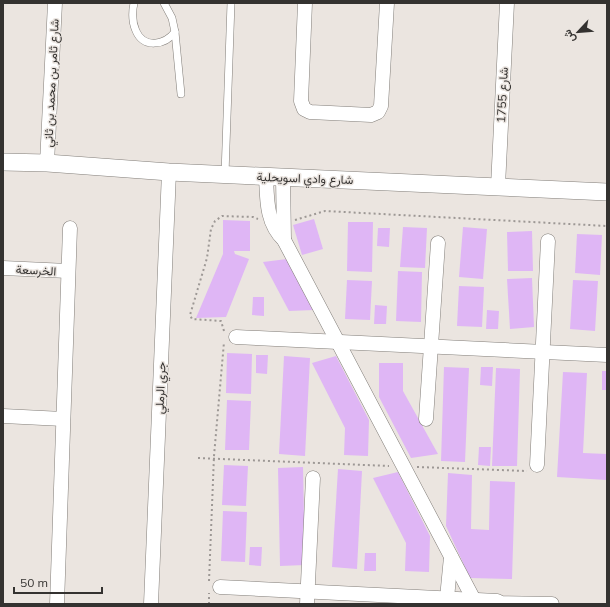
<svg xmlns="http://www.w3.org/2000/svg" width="610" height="607" font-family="Mulish,Vazirmatn,sans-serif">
	<rect width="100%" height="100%" fill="#ebe5e0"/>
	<g fill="#dfb6f5">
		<path d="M314 219 323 249 302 255 293 225Z"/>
		<path d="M223 220 250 221V251H234L235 254 249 259 226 317 196 318 223 254Z"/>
		<path d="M348 222H373L372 272 347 271Z"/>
		<path d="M403 227 427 228 425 268 400 267Z"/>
		<path d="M463 227 487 229 483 279 459 277Z"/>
		<path d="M378 228H390L389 247 377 246Z"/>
		<path d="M532 231 533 271H508L507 232Z"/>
		<path d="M577 234 602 235 600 275 575 273Z"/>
		<path d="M287 259 314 310 289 311 263 262Z"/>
		<path d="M398 271 422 272 421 322 396 321Z"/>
		<path d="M532 278 534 327 510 329 507 279Z"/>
		<path d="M347 280 372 281 370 320 345 319Z"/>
		<path d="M573 280 598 281 595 331 570 329Z"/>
		<path d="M459 286 484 287 482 327 457 326Z"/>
		<path d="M253 297H264V316L252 315Z"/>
		<path d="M375 305 387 306 386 324H374Z"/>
		<path d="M487 310 499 311 498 329H486Z"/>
		<path d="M227 353 252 354 251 394 226 393Z"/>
		<path d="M256 355H268L267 374 256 373Z"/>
		<path d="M284 356 310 358 305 456 279 454Z"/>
		<path d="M336 356 369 420 368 456 344 455 345 428 312 363Z"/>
		<path d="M379 363H403V391L438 454 411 458 379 397Z"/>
		<path d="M444 367 469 368 465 462 441 461Z"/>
		<path d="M481 367H493L492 386 480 385Z"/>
		<path d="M496 368 520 369 517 466H492Z"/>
		<rect x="602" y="371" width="5" height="19"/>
		<path d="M563 372 587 373 583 453 607 454V480L557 477Z"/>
		<path d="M227 400 251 401 249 450H225Z"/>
		<path d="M479 447H491L490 466 478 465Z"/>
		<path d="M224 465 248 466 246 506 222 505Z"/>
		<path d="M303 467 305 565 280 566 278 468Z"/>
		<path d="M338 469 362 471 357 569 332 567Z"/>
		<path d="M398 472 430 536 429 572 405 571 406 543 373 478Z"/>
		<path d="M448 473 472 475 471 529 489 530 490 481 515 482 512 579 470 578 446 526Z"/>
		<path d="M223 511 247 512 245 562 221 561Z"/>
		<path d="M250 547H262L261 566 249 565Z"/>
		<path d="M365 553H376V571H364Z"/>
	</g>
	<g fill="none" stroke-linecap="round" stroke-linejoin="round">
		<g stroke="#827e79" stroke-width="8">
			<g id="service">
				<path d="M134 3C132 12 132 22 136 31 144 49 165 45 175 32"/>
				<path d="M164 3 172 18 175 32 181 94"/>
				<path d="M225 174 231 3"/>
			</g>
		</g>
		<g stroke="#827e79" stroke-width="15">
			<g id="minor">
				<path d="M305 3 301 101 304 109 310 112 371 115 378 112 381 106 387 3"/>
				<path d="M47 163 55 3"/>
				<path d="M266 176C267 199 266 223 284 240L474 600"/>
				<path d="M283 177 284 240"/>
				<path d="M498 186 507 3"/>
				<path d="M3 268 68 271"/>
				<path d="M236 337 607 355"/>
				<path d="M3 416 63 419"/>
				<path d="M426 419 438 243"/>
				<path d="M537 465 548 241"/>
				<path d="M220 587 497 601 501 603 552 604"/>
				<path d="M447 598 451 557"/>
				<path d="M57 604 70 228"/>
				<path d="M151 604 169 172"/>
				<path d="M307 604 313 478"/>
			</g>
		</g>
		<g stroke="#827e79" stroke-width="18">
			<path id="tertiary" d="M3 162 47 163 169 172 607 192"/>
		</g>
		<g stroke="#9d9895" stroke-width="2" stroke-dasharray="2 3" stroke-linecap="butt">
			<path d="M295 220 325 211 607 226"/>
			<path d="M224 331 221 321 192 319 190 315 207 258 211 229 215 221 222 216 253 217 258 219"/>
			<path d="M198 458 389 466"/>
			<path d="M417 467 527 471"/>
			<path d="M209 581 214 456 224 342"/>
			<path d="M209 604V593"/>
		</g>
		<use href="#service" stroke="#fff" stroke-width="7"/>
		<use href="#minor" stroke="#fff" stroke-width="14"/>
		<use href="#tertiary" stroke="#fff" stroke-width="17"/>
	</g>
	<g text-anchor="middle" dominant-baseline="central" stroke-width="3" stroke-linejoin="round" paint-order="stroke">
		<g font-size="12" fill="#343230" stroke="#ebe5e0">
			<text transform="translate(51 83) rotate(-87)">شارع ثامر بن محمد بن ثاني</text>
			<text transform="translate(502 95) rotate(-87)">شارع 1755</text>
			<text transform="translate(305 178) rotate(2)">شارع وادي اسويحلية</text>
			<text transform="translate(36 270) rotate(3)">الخرسعة</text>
			<text transform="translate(160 388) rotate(-88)">جري الرملي</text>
		</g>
	</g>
	<rect width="610" height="607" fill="none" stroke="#343230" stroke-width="8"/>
	<g transform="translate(578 32) rotate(244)" stroke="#ebe5e0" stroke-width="3" paint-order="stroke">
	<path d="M0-3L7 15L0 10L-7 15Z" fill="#343230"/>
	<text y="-6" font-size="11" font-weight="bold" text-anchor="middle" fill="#343230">ش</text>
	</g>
	<path d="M14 587v6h88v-6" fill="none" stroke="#343230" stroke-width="2"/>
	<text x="20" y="587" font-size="12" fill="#343230" stroke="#ebe5e0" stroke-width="3" paint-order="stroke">50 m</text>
</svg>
